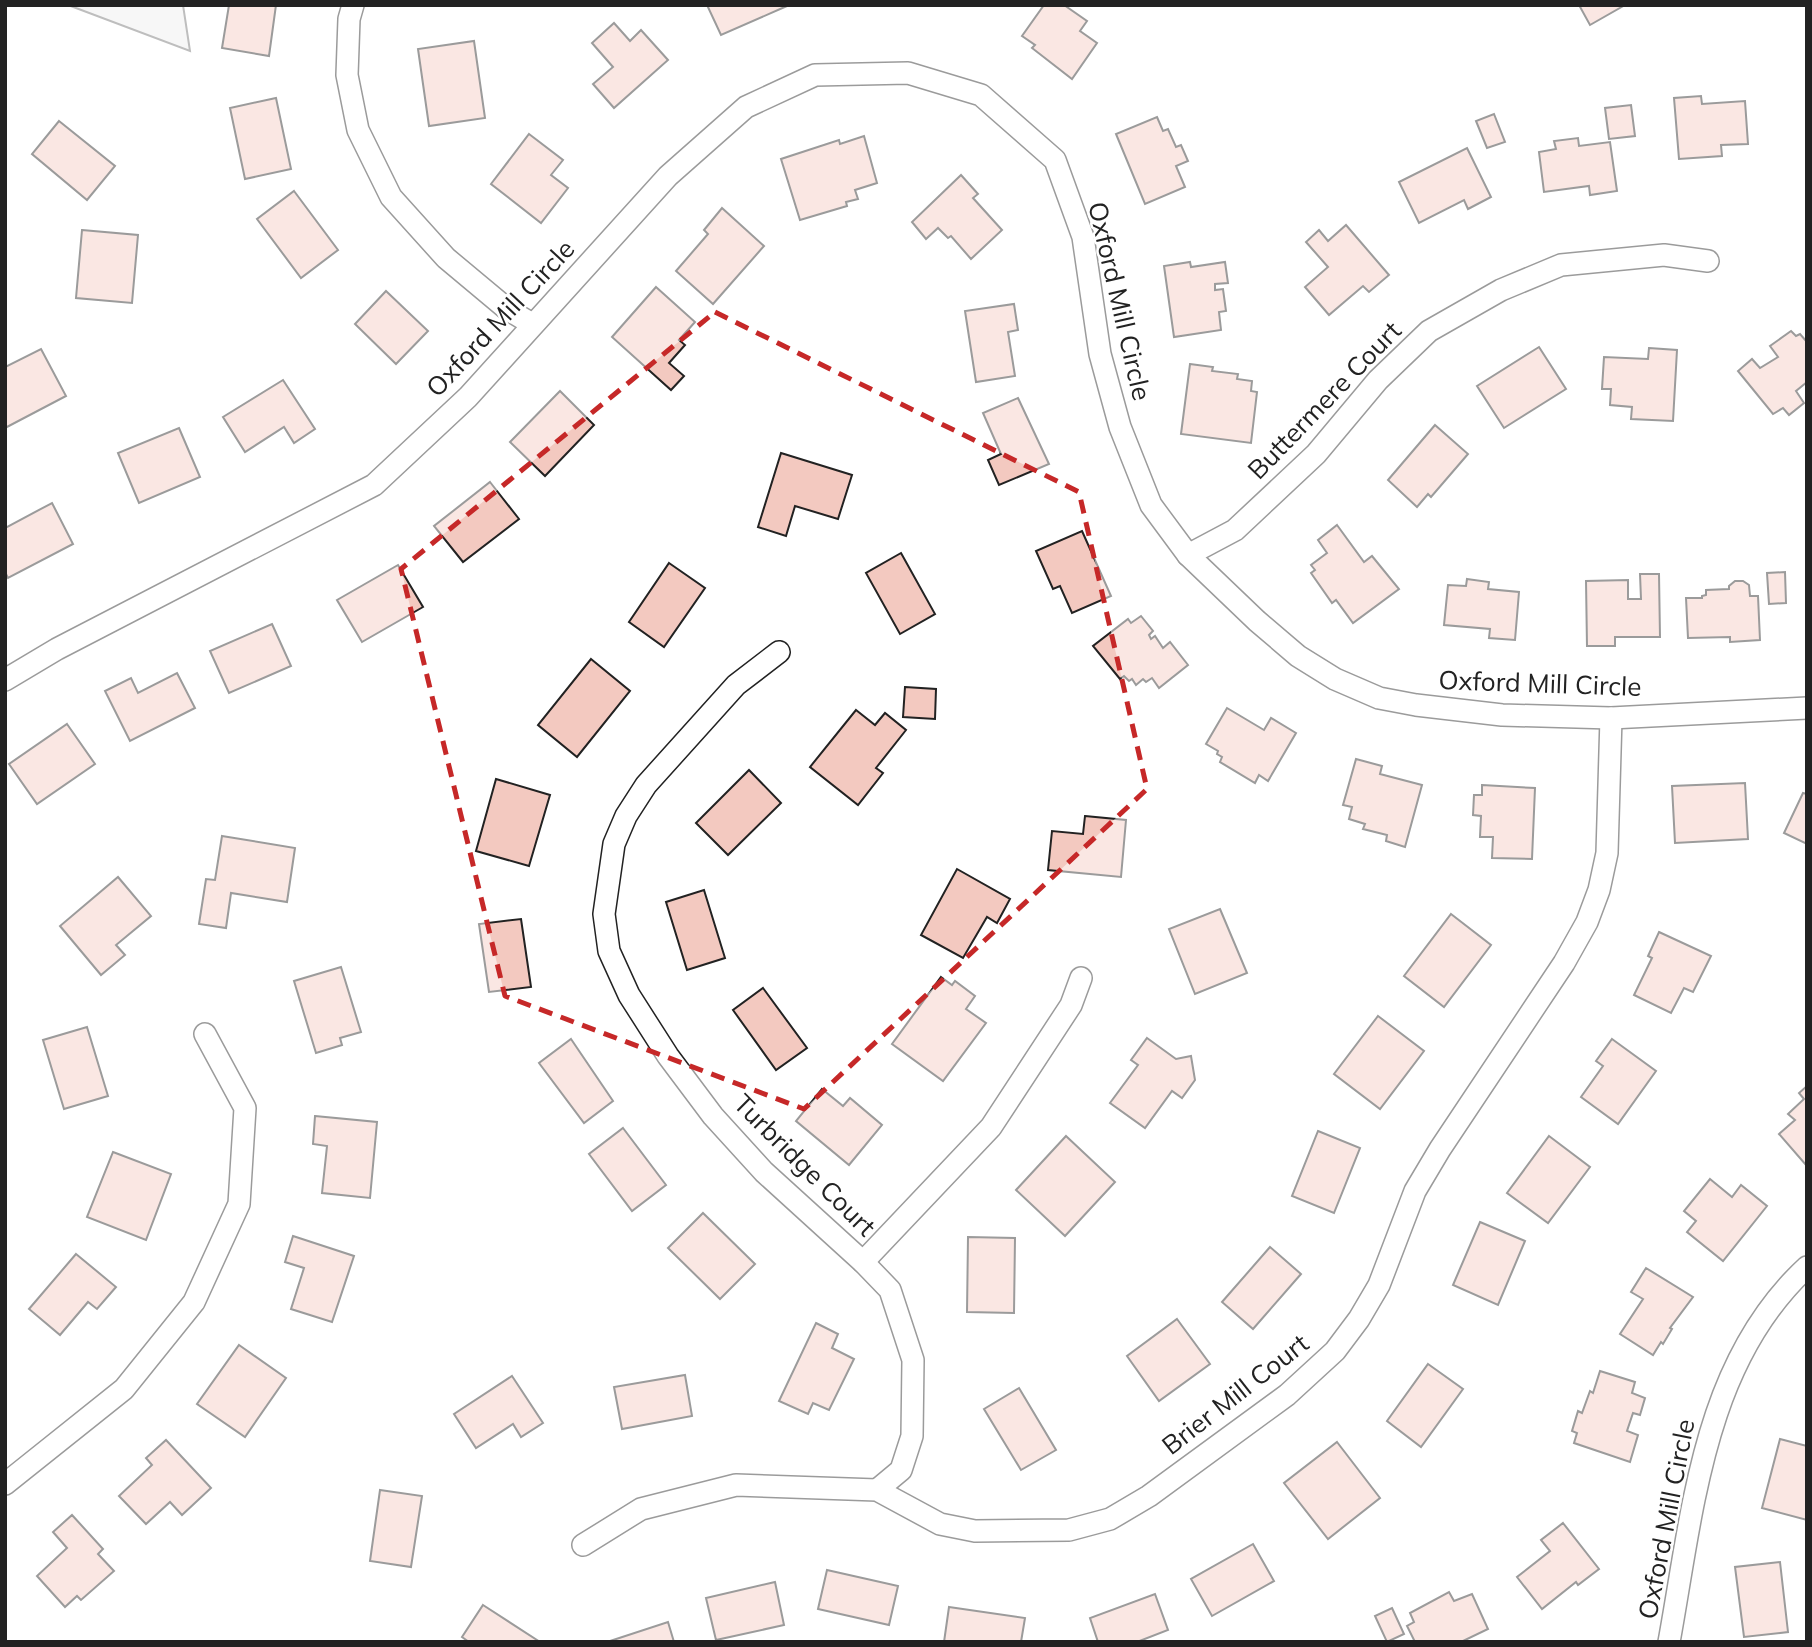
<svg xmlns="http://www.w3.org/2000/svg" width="1812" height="1647" font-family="Mulish,sans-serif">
	<rect width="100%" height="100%" fill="#fff"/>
	<path fill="#eee" stroke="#6f6f6f" stroke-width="2" d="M68 5H183L190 51Z"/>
	<g fill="#f3c9c0" stroke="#222" stroke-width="2">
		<path d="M229 5H276L269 56 222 48Z"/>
		<path d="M707 5H787V6L721 35Z"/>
		<path d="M1044 5H1064L1087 21 1080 31 1097 43 1072 79 1032 48 1035 45 1022 36Z"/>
		<path d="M1579 5H1625L1590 25Z"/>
		<path d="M614 23 630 41 641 30 668 60 614 108 593 84 613 67 592 43Z"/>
		<path d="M474 41 485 118 429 126 418 49Z"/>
		<path d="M1701 96 1702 104 1745 101 1748 144 1721 145 1722 156 1679 159 1674 98Z"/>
		<path d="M276 98 291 169 245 179 230 108Z"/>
		<path d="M1631 105 1635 136 1609 139 1605 108Z"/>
		<path d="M1494 114 1505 142 1487 148 1476 121Z"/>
		<path d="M1157 117 1163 131 1168 129 1176 147 1181 145 1188 161 1176 166 1185 187 1145 204 1116 134Z"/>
		<path d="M59 121 115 166 87 200 32 154Z"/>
		<path d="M529 134 563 160 551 175 568 188 541 223 491 184Z"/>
		<path d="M864 136 877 183 855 190 858 199 846 202 847 206 800 220 781 159 839 140 840 144Z"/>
		<path d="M1578 138 1579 146 1610 142 1617 191 1590 195 1589 186 1544 192 1539 152 1556 149 1554 141Z"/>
		<path d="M1467 148 1491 197 1468 209 1464 200 1419 223 1399 182Z"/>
		<path d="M961 175 978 194 973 198 1002 230 971 259 951 236 948 238 938 228 926 239 912 222Z"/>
		<path d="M294 191 338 250 301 278 257 219Z"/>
		<path d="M722 208 764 246 713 304 676 271 708 234 704 230Z"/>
		<path d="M1346 225 1389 275 1369 292 1363 286 1329 315 1305 287 1328 267 1306 242 1319 230 1328 241Z"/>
		<path d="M82 230 138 235 132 303 76 298Z"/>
		<path d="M1190 262 1191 267 1225 262 1228 283 1215 284V290L1223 289 1226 311 1219 312 1221 330 1174 337 1164 266Z"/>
		<path d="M656 287 695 322 679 340 685 345 669 363 684 376 671 390 612 337Z"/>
		<path d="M386 291 428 331 396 364 355 324Z"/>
		<path d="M1014 304 1018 330 1008 332 1015 376 976 382 965 311Z"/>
		<path d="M1791 331 1796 336 1800 334 1807 342V382L1796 391 1804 403 1789 415 1783 408 1773 414 1738 371 1752 359 1760 368 1778 357 1770 346Z"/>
		<path d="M1539 347 1566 389 1504 428 1477 386Z"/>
		<path d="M1649 348 1677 350 1673 421 1631 419 1632 407 1610 405 1611 389H1602L1604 357 1648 359Z"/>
		<path d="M41 349 66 396 5 428V367Z"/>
		<path d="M1190 364 1213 367 1212 371 1238 374 1237 379 1252 381 1251 391 1257 392 1251 443 1181 434Z"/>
		<path d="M283 380 315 429 294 443 284 427 245 452 223 417Z"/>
		<path d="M560 391 594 425 545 476 510 442Z"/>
		<path d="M1018 398 1049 464 999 485 988 460 1001 454 983 413Z"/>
		<path d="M1435 425 1468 454 1431 497 1428 494 1417 507 1388 480Z"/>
		<path d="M179 428 200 477 139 503 118 453Z"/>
		<path d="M781 453 852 475 838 519 795 506 786 536 758 527Z"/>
		<path d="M490 482 519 519 463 562 434 526Z"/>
		<path d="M52 503 73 544 8 578 5 572V528Z"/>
		<path d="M1337 525 1364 562 1372 556 1399 589 1353 623 1336 600 1332 603 1311 573 1315 570 1311 565 1327 553 1318 540Z"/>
		<path d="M1082 531 1111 596 1072 613 1060 586 1053 589 1036 551Z"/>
		<path d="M901 553 935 614 900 634 866 573Z"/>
		<path d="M669 563 705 588 664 647 629 622Z"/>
		<path d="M398 565 423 607 362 642 337 600Z"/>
		<path d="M1785 572 1786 603 1769 604 1767 573Z"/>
		<path d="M1640 574H1659L1660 637H1615V646H1587L1586 581 1628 580V599H1641Z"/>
		<path d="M1467 579 1489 582 1488 589 1519 592 1515 640 1489 638 1490 629 1444 625 1448 585 1466 586Z"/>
		<path d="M1735 581H1743L1749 585 1750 596H1758L1760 640 1730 642V637L1688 638 1686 598H1702V596L1706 595V590L1729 589V586Z"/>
		<path d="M1141 616 1153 631 1149 635 1151 639 1155 636 1163 648 1170 642 1188 665 1159 688 1152 678 1146 682 1143 679 1136 685 1132 679 1129 681 1124 676 1120 679 1093 646 1128 619 1131 623Z"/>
		<path d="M272 624 291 666 229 693 210 651Z"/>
		<path d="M591 659 630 691 577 757 538 725Z"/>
		<path d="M177 673 195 708 130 741 105 691 131 678 138 693Z"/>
		<path d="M905 687 936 689 935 719 903 717Z"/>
		<path d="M1227 708 1264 730 1271 718 1296 733 1268 781 1259 775 1255 783 1220 762 1222 757 1217 754 1218 751 1206 744Z"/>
		<path d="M856 710 875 725 885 713 906 730 876 768 883 773 858 805 810 767Z"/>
		<path d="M67 724 95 764 37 804 9 764Z"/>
		<path d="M1356 759 1382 766 1380 774 1422 785 1405 847 1386 841 1387 835 1363 829 1365 824 1349 819 1352 807 1343 805Z"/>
		<path d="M749 770 781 803 728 855 696 823Z"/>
		<path d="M496 779 550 795 529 866 476 851Z"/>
		<path d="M1745 783 1748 839 1675 843 1672 786Z"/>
		<path d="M1482 785 1535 788 1532 859 1492 858 1493 837H1480L1481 816 1473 815 1474 795H1482Z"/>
		<path d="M1803 793 1807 794V844L1784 833Z"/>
		<path d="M1085 816 1126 820 1121 877 1048 870 1052 831 1083 834Z"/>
		<path d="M222 836 295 848 287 902 231 893 226 928 199 924 206 879 215 880Z"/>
		<path d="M957 869 1010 899 997 923 987 917 963 958 921 935Z"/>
		<path d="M118 877 151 916 116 945 125 955 101 975 60 926Z"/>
		<path d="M704 890 725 958 687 970 666 902Z"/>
		<path d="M1220 909 1247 973 1195 994 1169 929Z"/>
		<path d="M1451 914 1491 945 1444 1007 1404 976Z"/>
		<path d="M521 919 531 987 489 992 479 924Z"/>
		<path d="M1659 932 1711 956 1693 992 1684 988 1671 1013 1634 995 1652 958 1648 956Z"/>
		<path d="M341 967 361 1032 340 1038 342 1045 316 1053 294 981Z"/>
		<path d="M941 977 952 985 955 981 975 996 966 1009 986 1023 943 1081 892 1044Z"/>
		<path d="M763 988 807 1048 776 1070 733 1010Z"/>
		<path d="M1378 1016 1424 1051 1380 1109 1334 1074Z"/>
		<path d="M87 1027 108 1096 64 1109 43 1040Z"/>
		<path d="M1147 1038 1176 1059 1191 1056 1195 1080 1182 1098 1172 1091 1145 1128 1110 1103 1138 1065 1131 1060Z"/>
		<path d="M571 1039 613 1101 584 1123 539 1063Z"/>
		<path d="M1612 1039 1656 1071 1618 1124 1581 1097 1603 1066 1596 1061Z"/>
		<path d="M1807 1086V1164L1806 1165 1779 1134 1795 1120 1788 1114 1804 1099 1799 1093Z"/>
		<path d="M822 1089 843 1106 850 1098 882 1125 849 1165 796 1121Z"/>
		<path d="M315 1116 377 1122 370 1198 322 1193 327 1146 313 1144Z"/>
		<path d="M623 1128 666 1185 632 1211 589 1154Z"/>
		<path d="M1318 1131 1360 1148 1334 1213 1292 1196Z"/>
		<path d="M1066 1136 1115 1182 1065 1236 1016 1190Z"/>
		<path d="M1549 1136 1590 1167 1548 1223 1507 1193Z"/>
		<path d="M113 1152 171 1174 146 1240 87 1217Z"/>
		<path d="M1710 1179 1732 1197 1741 1185 1767 1206 1723 1261 1687 1232 1696 1221 1684 1211Z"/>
		<path d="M703 1213 755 1264 720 1299 668 1248Z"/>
		<path d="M1480 1222 1525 1241 1498 1305 1453 1285Z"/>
		<path d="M293 1236 354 1256 332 1322 291 1309 304 1268 285 1262Z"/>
		<path d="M968 1237 1015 1238 1014 1313 967 1312Z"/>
		<path d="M1270 1247 1301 1274 1253 1329 1222 1302Z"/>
		<path d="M76 1254 116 1287 97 1309 88 1302 60 1335 29 1309Z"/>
		<path d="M1646 1268 1693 1297 1670 1328 1672 1329 1663 1344 1661 1342 1653 1355 1620 1334 1643 1299 1631 1292Z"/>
		<path d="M1177 1319 1210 1364 1159 1401 1127 1356Z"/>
		<path d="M816 1323 838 1334 832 1348 854 1359 829 1410 813 1403 808 1414 779 1401Z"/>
		<path d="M239 1345 286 1378 245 1437 197 1404Z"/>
		<path d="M1428 1364 1463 1389 1421 1447 1387 1421Z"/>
		<path d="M1600 1371 1635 1382 1632 1393 1645 1398 1640 1415 1633 1413 1627 1431 1638 1435 1630 1462 1574 1443 1577 1433 1572 1431 1578 1411 1582 1413 1590 1391 1593 1393Z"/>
		<path d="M685 1375 692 1416 622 1429 614 1387Z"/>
		<path d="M512 1376 543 1423 521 1437 513 1424 476 1448 454 1414Z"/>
		<path d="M1019 1388 1056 1450 1021 1470 984 1409Z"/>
		<path d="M1780 1439 1807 1446V1520L1762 1508Z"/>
		<path d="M166 1440 211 1488 182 1515 170 1502 146 1524 119 1496 152 1465 146 1458Z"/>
		<path d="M1337 1442 1380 1498 1328 1539 1284 1483Z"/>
		<path d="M380 1490 422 1496 411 1567 370 1561Z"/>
		<path d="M72 1515 103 1549 98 1554 114 1571 81 1600 77 1596 65 1607 37 1576 67 1548 53 1532Z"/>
		<path d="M1563 1523 1599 1569 1578 1585 1576 1582 1542 1609 1517 1577 1550 1551 1541 1540Z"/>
		<path d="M1253 1544 1274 1581 1212 1616 1191 1579Z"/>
		<path d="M1780 1562 1788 1632 1744 1637 1735 1567Z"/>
		<path d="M827 1570 898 1586 889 1625 818 1609Z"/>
		<path d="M775 1582 784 1625 716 1640 706 1598Z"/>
		<path d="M1449 1592 1454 1601 1472 1594 1488 1629 1461 1642H1415L1407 1626 1414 1622 1410 1613Z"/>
		<path d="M1155 1594 1168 1630 1137 1642H1098L1090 1618Z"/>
		<path d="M483 1605 540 1642H469L462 1637Z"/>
		<path d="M949 1607 1025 1618 1021 1642H944Z"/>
		<path d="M1392 1608 1404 1634 1387 1642 1375 1616Z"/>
		<path d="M668 1622 674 1642H607Z"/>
	</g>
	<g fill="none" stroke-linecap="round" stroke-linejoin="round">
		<g stroke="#222" stroke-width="24">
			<g id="street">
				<path d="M353 5 349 19 347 75 358 130 391 197 446 258 507 309 532 324"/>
				<path d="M1188 555 1235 530 1316 454 1378 380 1429 331 1501 290 1561 265 1664 255 1708 261"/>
				<path d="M779 652 736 685 646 785 626 816 614 844 604 914 609 951 629 995 668 1056 713 1116 764 1172 863 1262 890 1290 913 1360 912 1436 901 1470 877 1490"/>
				<path d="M5 680 57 649 374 485 468 397 668 176 746 107 815 75 908 73 981 95 1055 160 1083 237 1100 354 1120 427 1151 505 1188 555 1257 621 1298 656 1335 679 1379 698 1416 705 1502 715 1611 718 1807 708"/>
				<path d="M863 1262 991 1127 1071 1005 1081 978"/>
				<path d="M5 1484 124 1389 194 1302 239 1204 245 1108 205 1034"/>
				<path d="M583 1545 641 1509 736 1485 877 1490 940 1524 975 1531 1069 1530 1110 1519 1149 1496 1287 1395 1335 1351 1359 1319 1379 1285 1415 1191 1440 1149 1564 963 1587 922 1599 890 1607 853 1611 718"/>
				<path d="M1669 1642C1693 1511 1703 1363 1807 1267"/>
			</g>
		</g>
		<use href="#street" stroke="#fff" stroke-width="21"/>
	</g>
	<path d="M0 0H1812V1647H0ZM715 312 1079 492 1147 789 804 1109 505 996 401 569Z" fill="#fff" fill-opacity=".55" fill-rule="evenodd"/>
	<path fill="none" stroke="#c62828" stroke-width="5" stroke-dasharray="14 9" stroke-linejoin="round" d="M715 312 1079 492 1147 789 804 1109 505 996 401 569Z"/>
	<g text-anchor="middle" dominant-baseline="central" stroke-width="5" stroke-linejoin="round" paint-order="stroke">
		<g font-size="26" fill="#222" stroke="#fff">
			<text transform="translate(1120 301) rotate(77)">Oxford Mill Circle</text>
			<text transform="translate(500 318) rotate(-47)">Oxford Mill Circle</text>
			<text transform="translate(1324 400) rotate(-46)">Buttermere Court</text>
			<text transform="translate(1540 683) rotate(2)">Oxford Mill Circle</text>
			<text transform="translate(805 1165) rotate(45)">Turbridge Court</text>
			<text transform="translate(1235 1394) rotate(-38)">Brier Mill Court</text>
			<text transform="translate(1666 1519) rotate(-79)">Oxford Mill Circle</text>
		</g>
	</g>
	<rect width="1812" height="1647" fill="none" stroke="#222222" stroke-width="14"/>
</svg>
